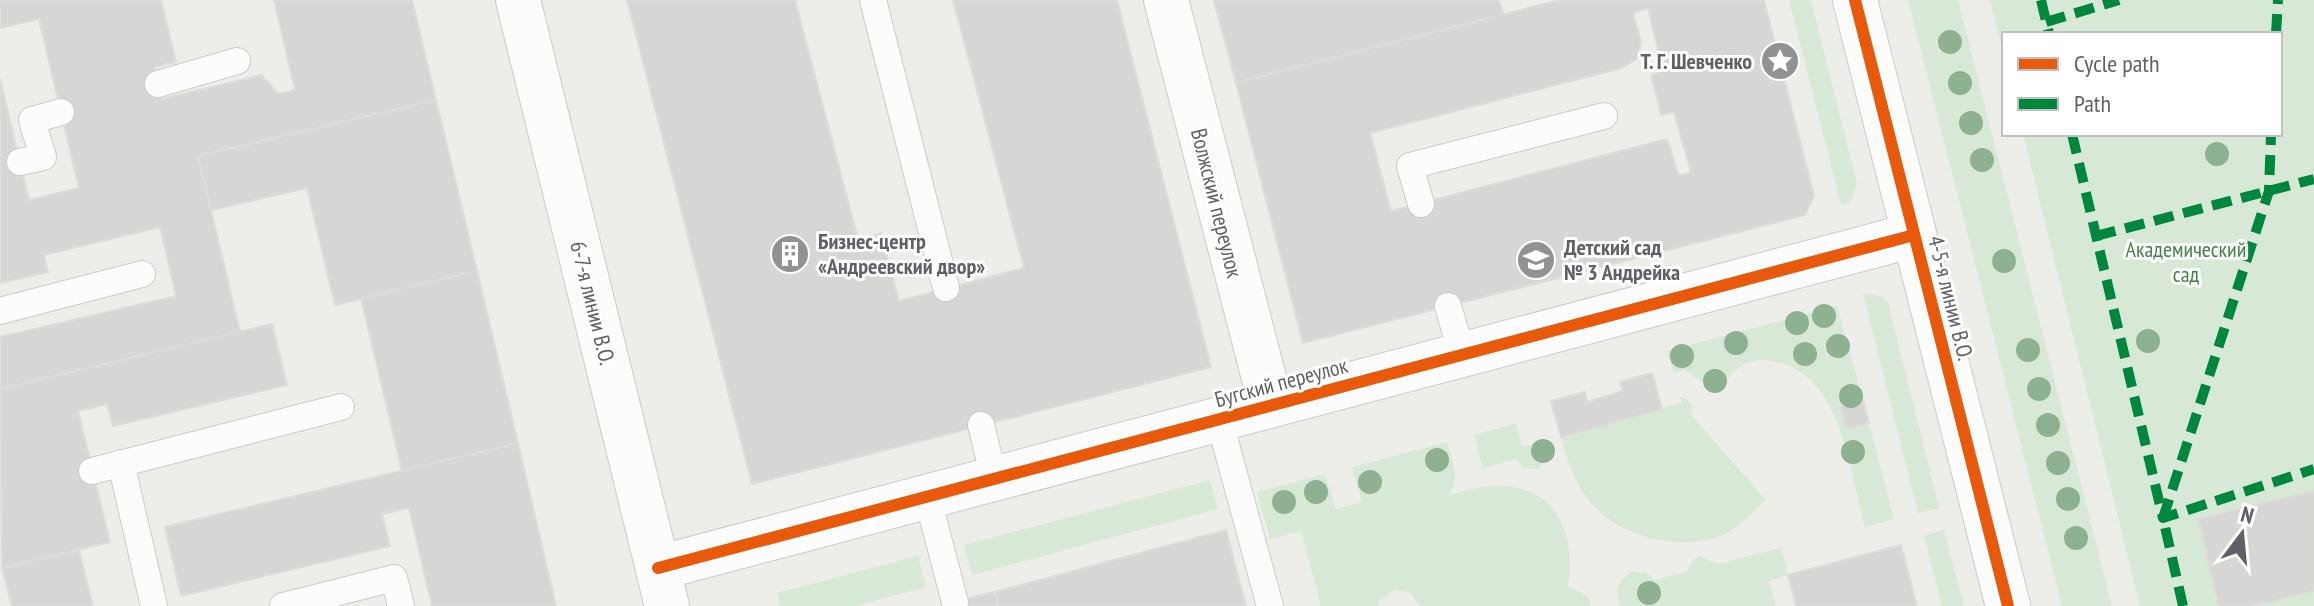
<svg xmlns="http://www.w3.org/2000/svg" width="2314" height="606" font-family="'PT Sans Narrow',sans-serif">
	<rect width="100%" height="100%" fill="#edede9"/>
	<g fill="#d8e8d7">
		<path d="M1789 0H1811L1857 183 1851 201 1841 205Z"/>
		<path d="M1908 0H1958L2112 606H2062Z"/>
		<path d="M1990 0H2314V606H2140L2023 134H2280V34H2004V56Z"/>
		<path d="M1863 293 1881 296 1888 302 1939 508 1918 513Z"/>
		<path d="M1837 306 1863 400 1840 407 1847 429 1869 423 1894 519 1865 527C1849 470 1842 371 1771 361 1744 357 1732 371 1718 392L1684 370 1674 373 1667 351Z"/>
		<path d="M1680 397 1688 400 1693 407 1691 415 1766 500C1754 510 1738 529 1723 535 1679 552 1618 538 1588 499 1574 481 1566 458 1561 437L1682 403Z"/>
		<path d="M1516 423 1522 447 1545 441V462L1537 469 1524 468 1516 459 1483 468 1474 435Z"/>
		<path d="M1447 442C1452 461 1462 480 1448 495 1462 492 1477 487 1491 486 1556 483 1576 531 1568 587L1589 597 1591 606H1420L1410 592 1394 590 1379 601 1378 606H1321L1301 531 1270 539 1257 492 1325 474 1336 509 1362 502 1352 467Z"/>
		<path d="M1210 480 1218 509 972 575 964 545Z"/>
		<path d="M1944 530 1964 606H1942L1924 536Z"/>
		<path d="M1781 548 1788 575 1769 581 1776 606H1620C1615 589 1617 582 1632 571L1646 573 1655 580 1687 572 1691 562 1700 556 1718 564Z"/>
		<path d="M918 556 926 587 856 606H780L777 593Z"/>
	</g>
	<g fill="#d7d6d4" stroke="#dcdcd8" stroke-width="2" fill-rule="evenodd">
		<path d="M0 0H161L176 62 154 67 162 99 261 75 279 94 295 90 274 0H412L436 100 198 156 240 332 0 389V337L176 296 160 227 44 255 48 272 0 283V79L29 200 79 188 39 19 0 28Z"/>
		<path d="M627 0H795L858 239 881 233 899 301 1024 268 953 0H1117L1211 367 752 484Z"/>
		<path d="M1214 0H1499L1503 14 1236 83Z"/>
		<path d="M1559 0H1764L1814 196 1805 215 1303 343 1236 83ZM1648 8 1663 71 1651 75 1660 110 1661 115 1674 112 1691 172 1679 176 1667 139 1391 211 1370 133 1621 68 1638 58 1641 41 1633 13Z"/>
		<path d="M436 100 477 271 335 305 307 188 211 210 198 156Z"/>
		<path d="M477 271 518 443 402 471 361 298Z"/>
		<path d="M272 324 287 385 113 426 107 404 78 411 110 542 2 568 0 389Z"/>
		<path d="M1652 373 1662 409 1561 437 1551 401 1585 392 1587 402 1623 391 1620 382Z"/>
		<path d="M1863 400 1869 423 1847 429 1840 407Z"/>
		<path d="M518 443 556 606H432L409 508 382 514 390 546 181 596 165 527Z"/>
		<path d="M2314 491V591L2251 606H2219L2198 519Z"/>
		<path d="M1226 530 1246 606H998L995 592Z"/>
		<path d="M1901 545 1917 606H1796L1788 575Z"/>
		<path d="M79 550 93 606H12L2 568Z"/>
		<path d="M995 592 998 606H941L985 594Z"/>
	</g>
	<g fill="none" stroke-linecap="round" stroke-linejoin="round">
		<g stroke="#cbcbca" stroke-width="28">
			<g id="service">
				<path d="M873 0 946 288"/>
				<path d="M158 84 237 61"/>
				<path d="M20 162 43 157 32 120 61 112"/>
				<path d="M1421 204 1410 166 1604 116"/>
				<path d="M1448 306 1462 354"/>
				<path d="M0 311 142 274"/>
				<path d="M1219 419 1270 606"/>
				<path d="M981 425 994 478"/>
				<path d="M121 463 154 606"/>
				<path d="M92 471 341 407"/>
				<path d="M927 496 955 602"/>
				<path d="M283 606 394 578 401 606"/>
			</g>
		</g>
		<g stroke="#cbcbca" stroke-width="46">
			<g id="minor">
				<path d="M518 0 667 606"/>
				<path d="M1166 0 1271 405"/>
				<path d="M1855 0 2008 606"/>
				<path d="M658 568 1914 235"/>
			</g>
		</g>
		<use href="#service" stroke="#fcfcfc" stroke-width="26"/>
		<use href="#minor" stroke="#fcfcfc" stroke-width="44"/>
		<g stroke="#00873e" stroke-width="10" stroke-dasharray="20 10" stroke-linecap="butt">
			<path d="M2041 0 2049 34"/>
			<path d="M2046 22 2119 0"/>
			<path d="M2276 34 2278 0"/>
			<path d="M2072 134 2163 518 2314 469"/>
			<path d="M2096 236 2314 179"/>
			<path d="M2183 606 2163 518 2269 191 2271 134"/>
		</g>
		<g stroke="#fff" stroke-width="17">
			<g id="cycleway">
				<path d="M1855 0 2008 606"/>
				<path d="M658 568 1914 235"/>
			</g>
		</g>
		<use href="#cycleway" stroke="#e8590c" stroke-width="12"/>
	</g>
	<g fill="#8eb291">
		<circle cx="1950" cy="42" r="12"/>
		<circle cx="1960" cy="83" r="12"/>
		<circle cx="1971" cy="123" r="12"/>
		<circle cx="2217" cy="154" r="12"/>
		<circle cx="1982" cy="160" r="12"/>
		<circle cx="2004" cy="261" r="12"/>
		<circle cx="1824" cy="316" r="12"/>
		<circle cx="1797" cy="323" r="12"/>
		<circle cx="2148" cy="341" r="12"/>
		<circle cx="1736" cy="343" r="12"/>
		<circle cx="1838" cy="346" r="12"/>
		<circle cx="2028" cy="350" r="12"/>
		<circle cx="1805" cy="354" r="12"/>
		<circle cx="1682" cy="356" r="12"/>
		<circle cx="1715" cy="381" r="12"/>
		<circle cx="2039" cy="389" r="12"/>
		<circle cx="1851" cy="396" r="12"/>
		<circle cx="2048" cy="425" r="12"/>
		<circle cx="1543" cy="451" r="12"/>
		<circle cx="1853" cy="452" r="12"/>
		<circle cx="1437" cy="460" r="12"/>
		<circle cx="2058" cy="463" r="12"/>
		<circle cx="1370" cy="482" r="12"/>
		<circle cx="1316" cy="492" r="12"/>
		<circle cx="2068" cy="499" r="12"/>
		<circle cx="1284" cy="502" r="12"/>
		<circle cx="2076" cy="538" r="12"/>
		<circle cx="1649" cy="593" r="12"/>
	</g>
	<defs>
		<g id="sight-disc" transform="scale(2)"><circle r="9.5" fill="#919294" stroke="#fff"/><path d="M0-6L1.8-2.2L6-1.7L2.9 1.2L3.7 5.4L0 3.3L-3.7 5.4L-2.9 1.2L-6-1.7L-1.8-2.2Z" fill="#fff"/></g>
		<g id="building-disc" transform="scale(2)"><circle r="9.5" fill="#919294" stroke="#fff"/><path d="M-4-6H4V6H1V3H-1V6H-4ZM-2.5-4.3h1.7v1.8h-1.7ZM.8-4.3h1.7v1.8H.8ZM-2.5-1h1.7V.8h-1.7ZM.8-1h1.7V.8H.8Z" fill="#fff"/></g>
		<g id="school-disc" transform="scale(2)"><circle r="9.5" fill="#919294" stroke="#fff"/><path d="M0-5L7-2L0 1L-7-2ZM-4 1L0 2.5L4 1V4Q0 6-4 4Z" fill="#fff"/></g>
	</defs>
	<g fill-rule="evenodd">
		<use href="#sight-disc" x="1780" y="61"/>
		<use href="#building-disc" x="790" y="254"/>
		<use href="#school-disc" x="1536" y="260"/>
	</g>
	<g text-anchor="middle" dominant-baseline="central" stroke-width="6" stroke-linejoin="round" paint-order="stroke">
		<g font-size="22" font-weight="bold" fill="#5f6166" stroke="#fff" text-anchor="start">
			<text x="1752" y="61" text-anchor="end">Т. Г. Шевченко</text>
			<text x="818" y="241">Бизнес-центр<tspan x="818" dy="25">«Андреевский двор»</tspan></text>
			<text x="1564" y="247">Детский сад<tspan x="1564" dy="25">№ 3 Андрейка</tspan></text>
		</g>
		<g font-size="22" fill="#5f6166" stroke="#fff">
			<text transform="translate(1217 203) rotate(76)">Волжский переулок</text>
			<text transform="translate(1951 298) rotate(76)">4-5-я линии В.О.</text>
			<text transform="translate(593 303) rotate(76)">6-7-я линии В.О.</text>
			<text transform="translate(1281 382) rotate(-15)">Бугский переулок</text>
		</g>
		<g font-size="22" fill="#418249" stroke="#fff">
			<text x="2186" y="249">Академический<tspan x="2186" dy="25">сад</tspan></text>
		</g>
	</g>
	<rect x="2002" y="32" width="280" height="104" fill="#ffffff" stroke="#bfc0c2" stroke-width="2"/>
	<rect x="2018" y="58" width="40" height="12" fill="#e8590c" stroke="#bfc0c2" stroke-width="2"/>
	<text x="2074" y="72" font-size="24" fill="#5f6166">Cycle path</text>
	<rect x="2018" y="98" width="40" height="12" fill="#00873e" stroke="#bfc0c2" stroke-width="2"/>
	<text x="2074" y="112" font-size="24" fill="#5f6166">Path</text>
	<g transform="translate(2242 534) rotate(16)" stroke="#ffffff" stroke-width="6" paint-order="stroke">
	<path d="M0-6L14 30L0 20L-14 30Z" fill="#5f6166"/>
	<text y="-12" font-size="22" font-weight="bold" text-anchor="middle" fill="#5f6166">N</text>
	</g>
</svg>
